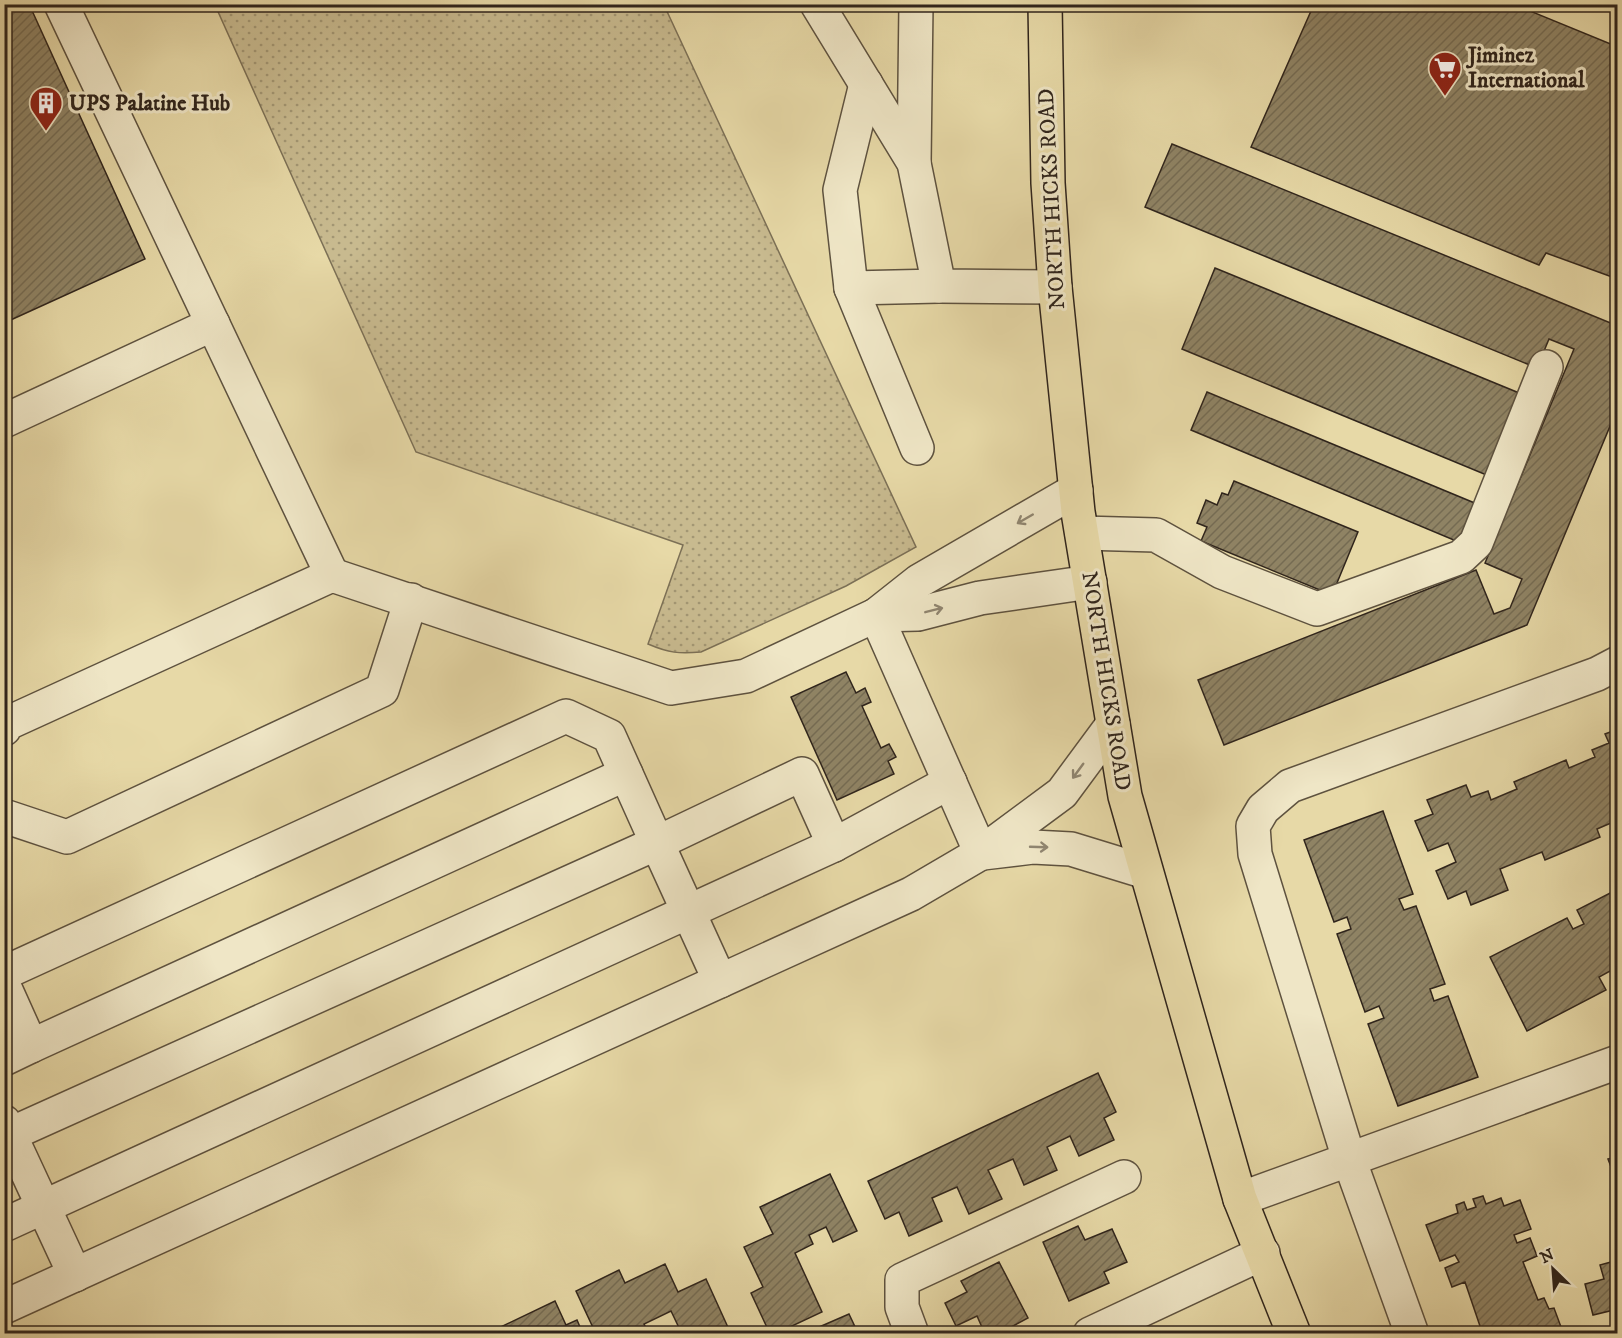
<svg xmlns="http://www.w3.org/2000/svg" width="1622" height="1338" font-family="'IM FELL DW Pica',serif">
	<defs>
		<pattern id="grass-dots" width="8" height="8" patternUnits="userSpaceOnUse" patternTransform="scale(1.5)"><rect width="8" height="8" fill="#c8ba8f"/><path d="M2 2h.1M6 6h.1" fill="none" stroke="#a39774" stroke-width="1.8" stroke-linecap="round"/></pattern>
		<pattern id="building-hatch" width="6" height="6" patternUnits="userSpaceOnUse" patternTransform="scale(1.5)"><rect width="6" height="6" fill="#8f8364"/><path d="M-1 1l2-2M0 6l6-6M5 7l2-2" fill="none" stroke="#756b52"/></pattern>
	</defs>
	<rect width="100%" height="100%" fill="#e7d9a7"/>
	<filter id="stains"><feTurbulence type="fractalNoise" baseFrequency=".00333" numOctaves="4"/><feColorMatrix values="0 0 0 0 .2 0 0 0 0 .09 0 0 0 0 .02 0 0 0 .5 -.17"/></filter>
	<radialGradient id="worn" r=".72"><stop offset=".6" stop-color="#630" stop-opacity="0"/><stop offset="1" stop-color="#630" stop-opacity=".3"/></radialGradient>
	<path fill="url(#grass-dots)" stroke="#7c7056" stroke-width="1.5" d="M215 5H664L916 547 846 586 701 652C679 654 669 653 648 644L683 545 416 452Z"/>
	<g fill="url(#building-hatch)" stroke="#30251c" stroke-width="1.5">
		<path d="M4 4H29L145 259 4 323Z"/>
		<path d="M1323 4H1513L1618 47V272L1615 278 1546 253 1539 265 1251 147 1311 11Z"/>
		<path d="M1172 144 1618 326V407L1527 625 1224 745 1198 680 1476 570 1494 614 1510 608 1522 579 1485 563 1574 349 1549 339 1537 368 1145 207Z"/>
		<path d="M1215 268 1524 395 1489 476 1182 349Z"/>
		<path d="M1207 392 1477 504 1461 543 1191 430Z"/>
		<path d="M1234 481 1358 532 1332 595 1201 541 1207 527 1197 523 1206 500 1217 505 1222 493 1228 495Z"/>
		<path d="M846 672 856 693 865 688 871 702 862 706 881 748 889 744 896 757 888 761 894 774 837 800 791 697Z"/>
		<path d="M1618 729V820L1597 829 1600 837 1545 860 1542 852 1500 869 1508 890 1471 905 1466 891 1448 899 1436 871 1456 862 1448 843 1428 851 1415 821 1433 814 1427 800 1466 785 1471 797 1488 791 1491 800 1517 789 1514 782 1566 760 1569 768 1595 757 1592 750 1609 743 1605 734Z"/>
		<path d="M1383 811 1413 894 1399 899 1404 910 1416 906 1445 984 1430 989 1434 1001 1448 996 1478 1077 1398 1106 1368 1024 1384 1018 1379 1006 1365 1012 1337 934 1351 929 1347 917 1334 922 1304 840Z"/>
		<path d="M1618 889V982H1616L1610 971 1599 977 1606 990 1527 1031 1490 957 1567 918 1573 929 1584 924 1577 910Z"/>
		<path d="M1098 1073 1116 1112 1104 1118 1114 1140 1079 1156 1070 1136 1047 1147 1057 1170 1024 1185 1013 1159 988 1170 1002 1199 969 1214 957 1187 932 1198 942 1221 909 1236 899 1212 885 1219 868 1181Z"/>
		<path d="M1618 1124V1185L1608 1159 1612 1158Z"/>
		<path d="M830 1174 857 1231 833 1242 826 1227 809 1235 813 1244 795 1253 822 1312 775 1334H770L751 1293 763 1287 744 1247 773 1234 760 1207Z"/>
		<path d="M1483 1196 1486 1204 1501 1198 1504 1206 1520 1200 1531 1229 1514 1235 1517 1243 1530 1238 1537 1256 1523 1262 1538 1300 1544 1298 1549 1309 1554 1308 1561 1327 1547 1332 1548 1334H1479L1482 1332 1465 1282 1452 1287 1445 1268 1459 1262 1455 1255 1440 1261 1426 1225 1458 1213 1456 1205 1464 1202 1467 1210 1476 1207 1473 1199Z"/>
		<path d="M1078 1226 1085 1240 1112 1229 1127 1262 1104 1272 1109 1283 1069 1301 1043 1242Z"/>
		<path d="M1618 1260V1324L1614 1310 1593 1315 1585 1284 1604 1279 1600 1265Z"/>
		<path d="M999 1262 1028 1318 998 1334H985L977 1316 956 1326 945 1303 967 1292 961 1281Z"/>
		<path d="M665 1264 678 1292 706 1279 731 1334H682L671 1311 644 1324 646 1328 634 1334H596L576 1291 619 1270 625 1283Z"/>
		<path d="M555 1301 566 1325 577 1320 583 1334H486Z"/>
		<path d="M849 1314 857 1331 852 1334H803Z"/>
	</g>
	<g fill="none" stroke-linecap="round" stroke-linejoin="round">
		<g stroke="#5e523f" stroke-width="36">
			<g id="minor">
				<path d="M61 4 332 575"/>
				<path d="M817 4 914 163 939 286 1055 287"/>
				<path d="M866 84 840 190 851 288 939 286"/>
				<path d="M914 163 916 4"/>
				<path d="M851 288 917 448"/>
				<path d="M4 421 213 324"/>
				<path d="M1082 533 1156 535 1222 572 1317 609 1461 557 1476 543 1546 367"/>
				<path d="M876 615 981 853"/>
				<path d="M876 615 918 614 980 598 1090 582"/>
				<path d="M4 729 6 724 332 575 671 688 746 676 876 615 919 581 1076 490"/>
				<path d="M4 816 67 837 382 690 411 600"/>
				<path d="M983 853 1033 847 1071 849 1146 872"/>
				<path d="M4 973 566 716 609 736 657 843 802 774 834 845 950 782"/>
				<path d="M4 986 31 1046 4 1059"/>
				<path d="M31 1046 626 774"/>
				<path d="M4 1122 75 1275"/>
				<path d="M4 1137 657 843 720 981"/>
				<path d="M1240 1199 1618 1062"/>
				<path d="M4 1225 834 845"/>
				<path d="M4 1307 911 894 981 853 1062 793 1113 724"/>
				<path d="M912 1334 902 1307V1280L1124 1177"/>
				<path d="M1090 1334 1263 1253"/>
				<path d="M1412 1334 1349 1159 1255 854 1253 826 1263 809 1290 786 1597 674 1618 663"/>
			</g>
		</g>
		<g stroke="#30251c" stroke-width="36">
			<path id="major" d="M1045 4 1048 183 1055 287 1078 512 1125 796 1240 1199 1294 1334"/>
		</g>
		<use href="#minor" stroke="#efe6c6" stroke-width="33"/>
		<use href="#major" stroke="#e7d9a7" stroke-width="33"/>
	</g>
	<defs><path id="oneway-shaft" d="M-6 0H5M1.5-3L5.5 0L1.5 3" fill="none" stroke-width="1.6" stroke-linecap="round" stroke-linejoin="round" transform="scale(1.5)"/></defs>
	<g stroke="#908671">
		<use href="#oneway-shaft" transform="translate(1025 519) rotate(150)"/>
		<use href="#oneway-shaft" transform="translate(934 610) rotate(-14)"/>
		<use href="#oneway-shaft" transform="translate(1078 771) rotate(126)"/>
		<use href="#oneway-shaft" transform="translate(1039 847) rotate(2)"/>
	</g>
	<defs>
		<g id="supermarket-pin" transform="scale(1.725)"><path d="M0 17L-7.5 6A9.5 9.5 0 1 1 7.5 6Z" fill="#8f2418" stroke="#efe6c6"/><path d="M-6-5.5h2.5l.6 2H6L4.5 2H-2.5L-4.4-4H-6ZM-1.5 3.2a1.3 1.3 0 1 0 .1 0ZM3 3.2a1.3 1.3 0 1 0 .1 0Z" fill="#fff"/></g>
		<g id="building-pin" transform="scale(1.725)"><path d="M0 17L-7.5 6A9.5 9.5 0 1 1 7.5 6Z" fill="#8f2418" stroke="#efe6c6"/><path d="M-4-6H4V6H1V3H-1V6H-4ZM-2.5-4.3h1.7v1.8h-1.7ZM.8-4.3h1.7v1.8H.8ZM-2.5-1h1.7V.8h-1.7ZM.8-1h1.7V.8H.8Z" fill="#fff"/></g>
	</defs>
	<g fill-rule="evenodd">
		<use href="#supermarket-pin" x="1445" y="68"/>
		<use href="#building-pin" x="46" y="103"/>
	</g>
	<g text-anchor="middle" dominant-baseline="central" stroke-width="6" stroke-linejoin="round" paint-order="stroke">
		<g font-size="22" font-weight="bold" fill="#30251c" stroke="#efe6c6" text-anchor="start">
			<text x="1468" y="55">Jiminez<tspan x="1468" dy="25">International</tspan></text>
			<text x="69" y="103">UPS Palatine Hub</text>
		</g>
		<g font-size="22" fill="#30251c" stroke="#efe6c6">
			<text transform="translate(1052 199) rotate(-93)">NORTH HICKS ROAD</text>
			<text transform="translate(1106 681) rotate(81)">NORTH HICKS ROAD</text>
		</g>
	</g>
	<rect width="1622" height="1338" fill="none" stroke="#e7d9a7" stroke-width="24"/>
	<rect x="6" y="6" width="1610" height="1326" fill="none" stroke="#30251c" stroke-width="3"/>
	<rect x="12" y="12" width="1598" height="1314" fill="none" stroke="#30251c" stroke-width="1.5"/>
	<g transform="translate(1553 1269) rotate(335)" stroke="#efe6c6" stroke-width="4.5" paint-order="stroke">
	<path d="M0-4.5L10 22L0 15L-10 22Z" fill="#30251c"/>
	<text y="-9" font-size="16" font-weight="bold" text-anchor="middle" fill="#30251c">N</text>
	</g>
	<rect width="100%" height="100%" filter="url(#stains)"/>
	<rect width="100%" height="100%" fill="url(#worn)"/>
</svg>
